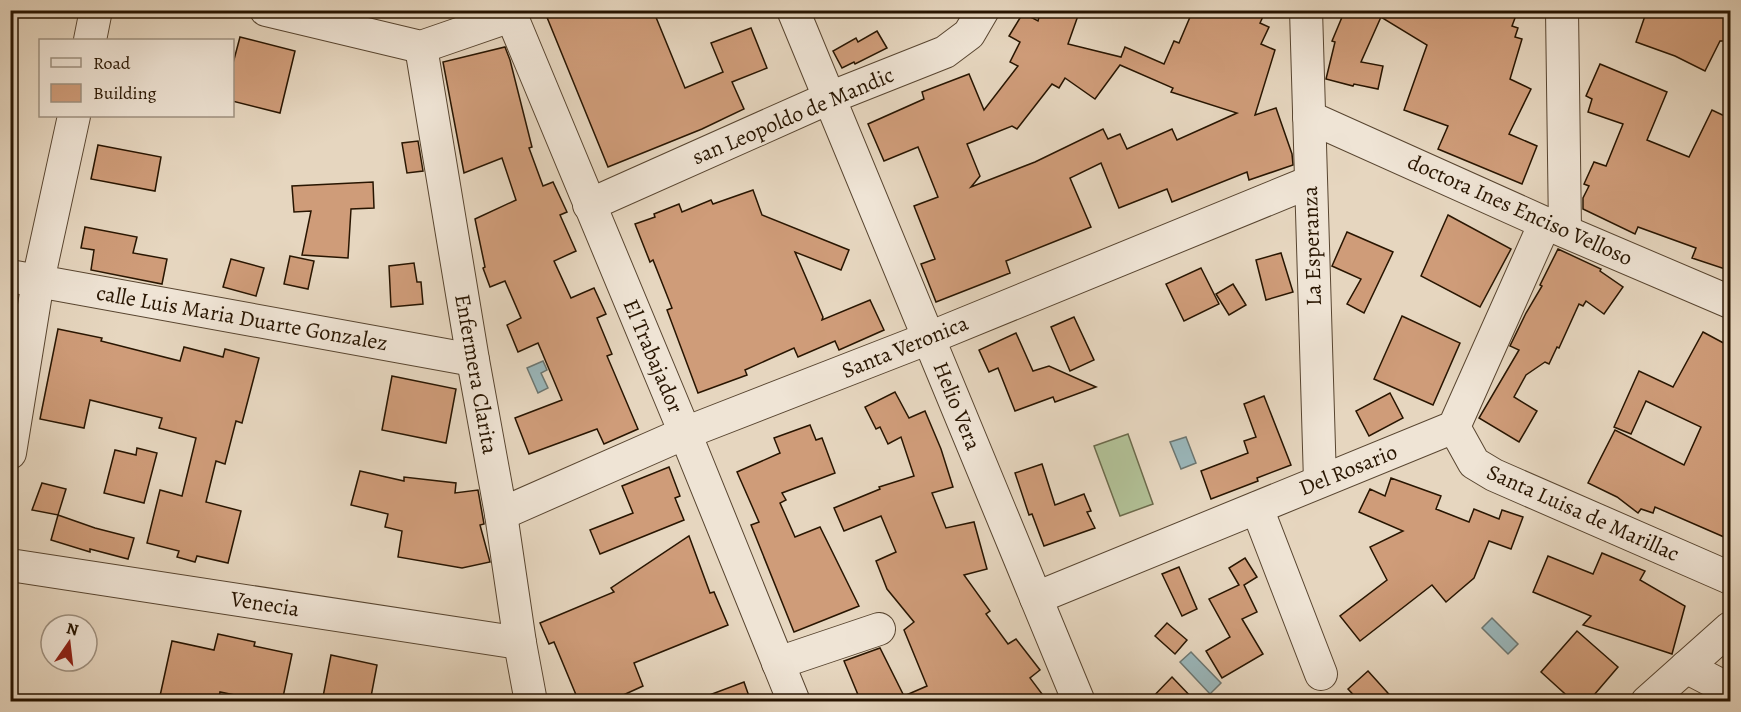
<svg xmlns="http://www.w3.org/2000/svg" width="1741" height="712" font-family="Alegreya,serif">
	<rect width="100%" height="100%" fill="#e6d6bf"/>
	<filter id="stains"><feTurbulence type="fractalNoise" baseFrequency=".00333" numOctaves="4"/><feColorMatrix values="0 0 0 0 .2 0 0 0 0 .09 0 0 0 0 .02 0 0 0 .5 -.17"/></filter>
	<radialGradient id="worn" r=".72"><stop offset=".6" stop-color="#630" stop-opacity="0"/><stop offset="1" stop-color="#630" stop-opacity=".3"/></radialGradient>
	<path fill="#b1bf95" stroke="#6c6a4b" stroke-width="1.5" d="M1128 434 1153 504 1120 516 1094 446Z"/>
	<g fill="#9ab7bb" stroke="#6c7671" stroke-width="1.5">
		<path d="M543 361 547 370 541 373 548 388 538 393 527 368Z"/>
		<path d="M1186 437 1196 463 1181 469 1170 442Z"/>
		<path d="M1492 618 1518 644 1508 654 1482 628Z"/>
		<path d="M1191 652 1221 683 1210 694 1180 662Z"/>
	</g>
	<g fill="#cf9c79" stroke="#281501" stroke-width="1.5" fill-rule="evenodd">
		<path d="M544 10H653L685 88 723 72 711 43 751 28 767 68 732 82 744 109 702 129 608 167Z"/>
		<path d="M1041 10H1080L1068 44 1121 57 1125 47 1164 64 1174 41 1179 43 1193 10H1266L1260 23 1269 27 1261 44 1275 50 1255 115 1276 108 1292 154 1293 165 1249 180 1247 172 1172 202 1167 189 1119 208 1101 163 1070 178 1091 227 1006 261 1010 273 936 302 921 264 935 259 914 206 938 197 918 147 884 161 868 124 924 99 922 92 969 74 984 110 1018 66 1010 62 1020 42 1009 36 1023 13 1038 21ZM1120 65 1173 88 1171 92 1237 113 1177 140 1172 129 1127 149 1120 134 1108 139 1103 129 1035 162 971 187 980 176 967 144 1012 126 1017 129 1052 84 1059 88 1065 78 1095 99Z"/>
		<path d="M1345 10H1518L1512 26 1518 28 1515 37 1522 39 1510 79 1531 89 1509 134 1537 146 1522 184 1438 149 1448 126 1404 110 1427 45 1381 17 1361 62 1383 66 1378 89 1354 84 1353 86 1326 79 1335 42 1332 41Z"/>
		<path d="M1647 10H1731V41H1720L1705 71 1675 56 1636 42Z"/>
		<path d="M877 31 887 48 855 64 854 62 842 68 833 51 856 38 858 42Z"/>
		<path d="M240 37 295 51 280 113 232 101V67Z"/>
		<path d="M505 47 510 60 532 147 529 148 543 186 553 182 567 212 560 215 576 251 554 261 571 298 594 288 606 314 597 318 612 354 607 356 638 429 604 444 597 429 529 454 515 418 562 400 538 343 518 352 507 325 521 318 505 281 490 287 483 268 485 267 475 219 516 200 502 158 464 173 443 62Z"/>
		<path d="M1600 64 1667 92 1647 140 1689 157 1712 110 1731 119V271L1692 258 1696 248 1638 227 1635 234 1583 209V198L1589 186 1584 184 1594 162 1606 166 1623 124 1588 112 1592 99 1586 96Z"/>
		<path d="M418 141 423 171 407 173 402 143Z"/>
		<path d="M98 145 161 157 155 191 91 179Z"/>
		<path d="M373 182 374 208 351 209 348 258 302 255 311 211 294 212 292 186Z"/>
		<path d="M753 190 762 215 849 250 841 270 795 252 823 317 822 320 870 300 884 330 839 350 835 341 798 357 794 348 745 370 747 375 698 393 667 310 672 308 653 260 650 262 635 224 655 217 654 214 679 204 682 212 711 200 713 204Z"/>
		<path d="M1448 215 1511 249 1480 307 1421 276Z"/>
		<path d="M85 227 137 237 133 253 167 259 162 284 91 270 94 250 81 248Z"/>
		<path d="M1347 232 1393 252 1364 313 1347 304 1361 279 1332 266Z"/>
		<path d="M1558 249 1601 269 1600 271 1623 287 1604 314 1586 301 1583 306 1579 304 1559 348 1557 347 1549 364 1545 362 1526 375 1514 397 1537 411 1519 442 1479 418 1519 350 1510 346 1526 313 1542 286 1540 285Z"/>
		<path d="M1281 253 1293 292 1266 300 1256 260Z"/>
		<path d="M290 256 314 261 308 289 284 284Z"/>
		<path d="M231 259 264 268 256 296 223 287Z"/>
		<path d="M414 263 417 282H421L423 304 391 307 389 266Z"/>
		<path d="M1201 268 1219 304 1184 321 1166 284Z"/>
		<path d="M1233 284 1246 305 1229 315 1216 294Z"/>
		<path d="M1402 316 1460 343 1433 405 1374 379Z"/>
		<path d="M1074 317 1094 360 1070 371 1051 327Z"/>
		<path d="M58 329 102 338 101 341 180 361 184 347 223 357 225 349 259 358 242 423 236 421 225 464 216 461 206 502 241 511 228 563 197 556 195 562 177 557 179 551 147 543 160 490 182 496 196 438 159 428 162 418 90 400 84 428 40 419Z"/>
		<path d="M1703 332 1731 347V540L1655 507 1653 513 1641 509 1638 513 1617 497 1588 483 1615 430 1684 465 1701 427 1646 401 1631 434 1614 427 1639 371 1673 387Z"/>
		<path d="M1016 333 1033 371 1049 366 1096 387 1055 402 1053 397 1015 411 998 368 989 372 979 350Z"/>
		<path d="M392 376 456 389 446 443 382 430Z"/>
		<path d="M895 392 909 418 925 411 941 449 953 487 932 493 946 528 974 522 987 569 964 575 990 611 986 614 1008 644 1016 639 1040 670 1030 678 1048 702H861L844 661 880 648 904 696 927 686 904 630 914 622 887 589 876 561 896 552 881 516 844 531 834 508 880 489 879 487 914 476 901 437 888 444 880 427 876 429 865 407Z"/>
		<path d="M1390 393 1403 418 1369 436 1356 411Z"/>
		<path d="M1264 396 1291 465 1257 478 1258 481 1211 499 1201 471 1248 453 1244 441 1256 437 1244 404Z"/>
		<path d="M810 425 816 440 822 438 835 473 782 493 786 500 780 503 795 537 820 527 859 606 794 632 751 525 759 522 737 472 780 453 774 438Z"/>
		<path d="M137 448 157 453 144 503 104 493 115 450 136 455Z"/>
		<path d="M1042 464 1055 505 1084 494 1091 511 1087 512 1095 528 1044 546 1032 514 1029 515 1015 473Z"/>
		<path d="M669 467 680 496 675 498 684 520 600 554 590 530 633 513 622 486Z"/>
		<path d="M360 471 404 481V477L456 483 455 493 478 490 484 524 480 525 490 562 462 568 398 557 402 531 385 527 388 514 351 505Z"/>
		<path d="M1391 478 1441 496 1436 509 1469 522 1474 509 1499 519 1502 510 1523 517 1511 549 1489 541 1474 578 1446 602 1432 585 1360 641 1340 616 1387 580 1370 547 1403 531 1359 512 1370 489 1385 496Z"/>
		<path d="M42 483 66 489 58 515 32 510Z"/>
		<path d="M58 515 95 528 134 538 128 559 90 549V552L51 540Z"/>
		<path d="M689 536 710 593 714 592 728 625 634 663 643 686 608 702H579L554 642 549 644 540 623 614 592 611 588Z"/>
		<path d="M1602 553 1645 571 1640 580 1685 606 1672 654 1583 625 1591 616 1533 592 1548 556 1593 574Z"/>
		<path d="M1245 558 1257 577 1244 585 1257 612 1242 619 1263 654 1222 678 1206 651 1230 637 1209 599 1239 585 1229 568Z"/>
		<path d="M1179 567 1197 609 1182 616 1162 574Z"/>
		<path d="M1167 623 1187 640 1175 654 1155 636Z"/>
		<path d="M1577 631 1618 667 1588 702H1574L1541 672Z"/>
		<path d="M218 634 255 642 254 646 292 654 282 702H268L220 692 218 702H186L160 696 172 641 214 650Z"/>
		<path d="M331 655 377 665 370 702H322Z"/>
		<path d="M1368 671 1396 702H1360L1348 689Z"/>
		<path d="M1172 677 1196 702H1148Z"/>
		<path d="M744 682 751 702H696V700Z"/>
	</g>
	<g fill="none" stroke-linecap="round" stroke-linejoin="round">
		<g stroke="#584530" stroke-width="34">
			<g id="minor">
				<path d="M266 10 421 47 511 16"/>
				<path d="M509 10 685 433 794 702"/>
				<path d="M793 10 1079 702"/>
				<path d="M1306 10 1320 481"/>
				<path d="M1562 10 1565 231"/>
				<path d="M90 40 96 10"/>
				<path d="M421 47 473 360 501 514 520 643 531 702"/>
				<path d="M1309 117 1545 223 1730 302"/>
				<path d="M589 205 829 98 945 52 969 34 983 10"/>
				<path d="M10 276 473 360"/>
				<path d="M1454 427 1474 463 1494 475 1730 578"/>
				<path d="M10 453 38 281 74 116"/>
				<path d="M1257 508 1321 674"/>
				<path d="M501 514 685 433 929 338 1310 182"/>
				<path d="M10 565 520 643"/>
				<path d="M1036 598 1454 427 1545 223"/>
				<path d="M778 663 879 629"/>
				<path d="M1686 667 1730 690"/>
				<path d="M1647 702 1730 628"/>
			</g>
		</g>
		<use href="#minor" stroke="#efe4d5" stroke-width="32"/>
	</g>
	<g text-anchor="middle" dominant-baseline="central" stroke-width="5" stroke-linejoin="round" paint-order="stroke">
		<g font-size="22" fill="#281501" stroke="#efe4d5">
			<text transform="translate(793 116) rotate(-23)">san Leopoldo de Mandic</text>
			<text transform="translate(1520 210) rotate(24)">doctora Ines Enciso Velloso</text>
			<text transform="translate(1312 246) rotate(-92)">La Esperanza</text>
			<text transform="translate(242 318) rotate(10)">calle Luis Maria Duarte Gonzalez</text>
			<text transform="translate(905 347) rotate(-22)">Santa Veronica</text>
			<text transform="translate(653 356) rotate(67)">El Trabajador</text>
			<text transform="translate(476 374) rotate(80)">Enfermera Clarita</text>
			<text transform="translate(957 406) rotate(68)">Helio Vera</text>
			<text transform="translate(1348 470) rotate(-22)">Del Rosario</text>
			<text transform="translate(1583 513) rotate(24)">Santa Luisa de Marillac</text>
			<text transform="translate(265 604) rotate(9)">Venecia</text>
		</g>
	</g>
	<rect width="1741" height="712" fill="none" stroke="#e6d6bf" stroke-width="36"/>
	<rect x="12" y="12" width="1717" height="688" fill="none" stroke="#281501" stroke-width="3"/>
	<rect x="18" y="18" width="1705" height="676" fill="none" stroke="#281501" stroke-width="1.5"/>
	<rect x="39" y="39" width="195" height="78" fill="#efe4d5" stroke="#9f9180" stroke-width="1.5"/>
	<rect x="51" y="58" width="30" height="9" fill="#efe4d5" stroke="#9f9180" stroke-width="1.5"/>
	<text x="93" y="69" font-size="18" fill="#281501">Road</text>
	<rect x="51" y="84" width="30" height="18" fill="#cf9c79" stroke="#9f9180" stroke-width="1.5"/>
	<text x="93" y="99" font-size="18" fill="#281501">Building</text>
	<g transform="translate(69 643) rotate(14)"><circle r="28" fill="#efe4d5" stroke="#9f9180" stroke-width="1.5"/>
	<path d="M0-4.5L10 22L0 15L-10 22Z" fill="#8f2418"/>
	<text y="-9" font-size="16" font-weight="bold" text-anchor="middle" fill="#281501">N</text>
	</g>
	<rect width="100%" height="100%" filter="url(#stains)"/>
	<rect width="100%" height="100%" fill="url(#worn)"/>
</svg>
